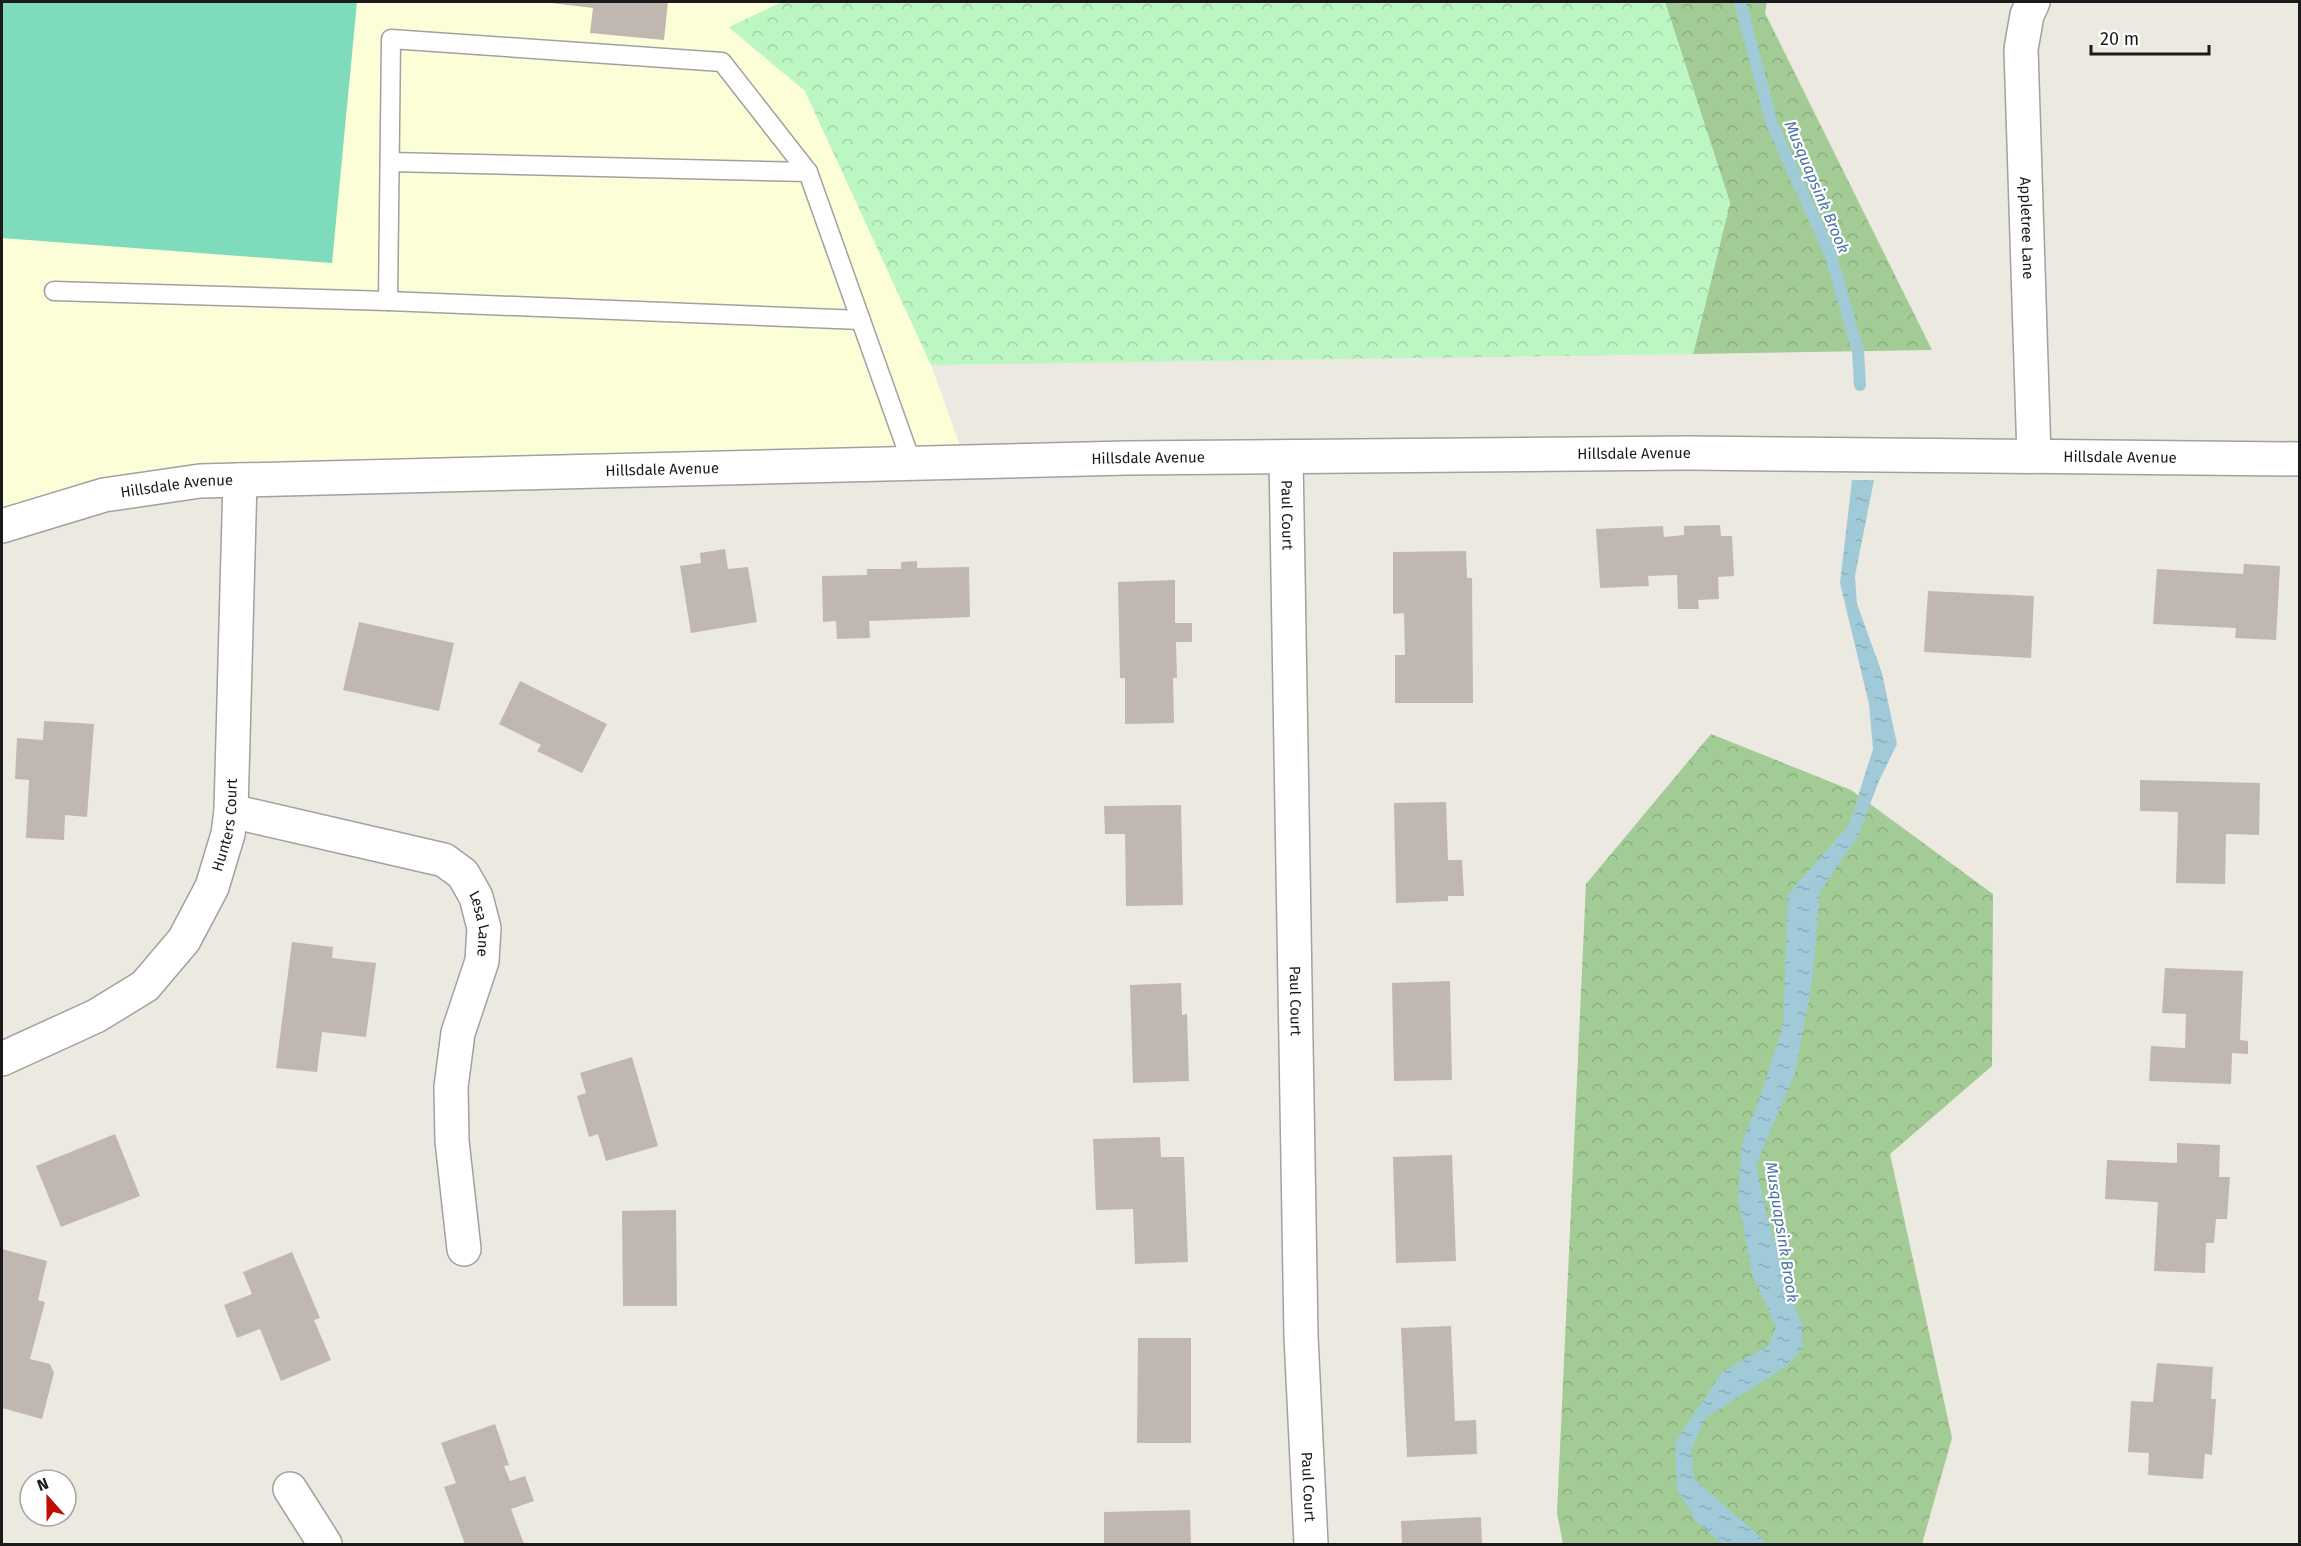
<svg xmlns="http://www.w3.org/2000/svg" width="2301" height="1546" font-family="'Fira Sans',sans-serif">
	<defs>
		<pattern id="forest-crowns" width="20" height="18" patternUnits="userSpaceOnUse" patternTransform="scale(1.5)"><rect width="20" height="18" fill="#a2cb95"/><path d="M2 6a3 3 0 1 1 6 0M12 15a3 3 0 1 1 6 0" fill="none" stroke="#8bae80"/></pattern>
		<pattern id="park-crowns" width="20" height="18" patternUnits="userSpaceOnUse" patternTransform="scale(1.5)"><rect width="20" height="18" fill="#bcf7c3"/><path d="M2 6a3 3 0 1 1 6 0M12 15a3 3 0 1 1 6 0" fill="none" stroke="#a1d3a7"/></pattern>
		<pattern id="water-ripples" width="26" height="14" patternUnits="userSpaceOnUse" patternTransform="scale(1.5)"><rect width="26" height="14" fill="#a1cad9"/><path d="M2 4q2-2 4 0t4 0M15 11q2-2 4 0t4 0" fill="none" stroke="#8aadba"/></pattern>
	</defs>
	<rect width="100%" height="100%" fill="#ece9e0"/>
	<path fill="#fcfed7" d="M2 2H782L729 28 805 91 931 365 966 462 200 481 2 510Z"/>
	<g fill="url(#forest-crowns)">
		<path d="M1665 2H1767L1765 13 1932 350 1693 354 1730 203Z"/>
		<path d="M1711 734 1851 790 1993 894 1992 1066 1890 1154 1952 1438 1922 1544H1563L1557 1513 1586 884Z"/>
	</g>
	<path fill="url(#park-crowns)" d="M782 2H1665L1730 203 1693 354 931 365 805 91 729 27Z"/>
	<path fill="#7edbbb" d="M2 2H357L332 263 2 238Z"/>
	<path fill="url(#water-ripples)" d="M1852 480H1874L1855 576 1857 604 1882 673 1897 744 1879 781 1858 836 1820 892 1812 984 1795 1073 1756 1165 1767 1215 1791 1299 1802 1324V1349L1787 1366 1705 1418 1691 1450 1694 1479 1768 1544H1722L1696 1521 1677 1489 1675 1443 1722 1372 1768 1346 1776 1327 1752 1274 1738 1197 1742 1143 1759 1100 1783 1026 1788 894 1849 825 1873 749 1869 704 1840 583Z"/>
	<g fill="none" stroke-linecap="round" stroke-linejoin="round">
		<path stroke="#a1cad9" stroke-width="12" d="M1740 2 1772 124 1831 256 1858 351 1860 385"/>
	</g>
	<g fill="#c0b8b0">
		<path d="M543 2H668L664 40 590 33 593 8Z"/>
		<path d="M1720 525 1721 536H1732L1734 576 1718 577 1719 599 1698 600 1699 609H1678L1677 575 1648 576 1649 586 1600 588 1596 529 1663 526 1664 537 1684 535V526Z"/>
		<path d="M725 549 728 569 748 567 757 622 691 633 680 566 701 563 700 553Z"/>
		<path d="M1466 551 1467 578H1472L1473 703H1395V655H1405L1404 613 1393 614V552Z"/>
		<path d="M917 561V568L969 567 970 617 869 621 870 638 837 639 836 621 823 622 822 576 867 575V569H901V562Z"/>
		<path d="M2244 564 2280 566 2276 640 2235 638 2236 628 2153 624 2157 569 2243 574Z"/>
		<path d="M1175 580V623H1192V642H1176L1177 678H1173L1174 723 1125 724V678H1120L1118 582Z"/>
		<path d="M1928 591 2034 596 2031 658 1924 652Z"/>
		<path d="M359 622 454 643 439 711 343 690Z"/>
		<path d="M520 681 607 724 582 773 537 751 541 745 499 724Z"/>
		<path d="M44 721 94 724 87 817 65 815 64 840 26 838 29 780 15 779 17 738 43 740Z"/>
		<path d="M2140 780 2260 783 2259 835 2226 834 2225 884 2176 883 2178 812 2140 811Z"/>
		<path d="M1446 802 1448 860H1462L1464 896H1448V901L1396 903 1394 803Z"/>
		<path d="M1181 805 1183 905 1126 906 1125 834H1105L1104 806Z"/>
		<path d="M292 942 333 947 332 958 376 963 366 1037 322 1032 317 1072 276 1068Z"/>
		<path d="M2165 968 2243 971 2240 1040 2248 1041V1054L2232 1053 2231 1084 2149 1081 2151 1046 2185 1048 2186 1014 2162 1013Z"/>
		<path d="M1450 981 1452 1080 1394 1081 1392 983Z"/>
		<path d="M1181 983 1182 1015 1187 1014 1189 1081 1133 1083 1130 985Z"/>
		<path d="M632 1057 658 1146 606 1161 598 1134 589 1137 577 1096 586 1093 580 1073Z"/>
		<path d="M115 1134 140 1196 61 1227 36 1166Z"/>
		<path d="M1160 1137 1161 1157H1184L1188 1262 1135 1264 1133 1209 1096 1210 1093 1139Z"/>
		<path d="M2177 1143 2220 1145 2219 1177H2230L2227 1219H2216L2214 1243H2206L2205 1273 2154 1271 2158 1202 2105 1199 2107 1160 2177 1163Z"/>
		<path d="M1452 1155 1456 1261 1396 1263 1393 1157Z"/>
		<path d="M676 1210 677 1306H623L622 1211Z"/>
		<path d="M2 1249 47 1261 38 1300 45 1302 30 1359 50 1364 54 1373 42 1419 2 1408Z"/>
		<path d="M292 1252 320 1318 314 1320 331 1360 281 1381 260 1329 237 1338 224 1305 252 1294 243 1272Z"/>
		<path d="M1451 1326 1455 1421 1476 1420 1477 1454 1407 1457 1401 1328Z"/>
		<path d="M1138 1338H1191V1443H1137Z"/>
		<path d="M2157 1363 2213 1367 2211 1399H2216L2212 1455 2205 1454 2203 1479 2148 1475 2149 1453 2128 1452 2131 1401 2153 1402Z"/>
		<path d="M495 1424 509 1465 504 1466 510 1481 525 1476 534 1501 511 1509 524 1544H465L444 1487 456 1483 441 1443Z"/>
		<path d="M1190 1510 1191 1544H1104V1512Z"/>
		<path d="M1481 1517 1482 1544H1402L1401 1521Z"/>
	</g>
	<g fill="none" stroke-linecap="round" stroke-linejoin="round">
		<g stroke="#a1a1a1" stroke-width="21">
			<g id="service">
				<path d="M390 162 808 172"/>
				<path d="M54 291 388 301 861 320"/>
				<path d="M388 301 391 39 722 62 808 172 912 464"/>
			</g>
		</g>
		<g stroke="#a1a1a1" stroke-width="36">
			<g id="minor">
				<path id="s1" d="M2033 2 2027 15 2021 49 2034 456"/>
				<path id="s2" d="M1286 457 1301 1336 1311 1544"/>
				<path id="s3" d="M231 811 444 860 463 874 476 897 484 928 482 961 458 1033 451 1087 452 1141 464 1249"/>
				<path id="s4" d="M2 1059 96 1016 145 986 184 940 212 887 228 834 231 811 240 480"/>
				<path d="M290 1489 325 1544"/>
			</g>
		</g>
		<g stroke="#a1a1a1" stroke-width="36">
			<g id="tertiary">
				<path id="s5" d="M2 526 104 495 200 481 1127 458 1688 453 2300 459"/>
			</g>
		</g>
		<use href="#service" stroke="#fff" stroke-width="18"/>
		<use href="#minor" stroke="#fff" stroke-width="33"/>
		<use href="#tertiary" stroke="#fff" stroke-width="33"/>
	</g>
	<g text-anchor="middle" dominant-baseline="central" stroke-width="4.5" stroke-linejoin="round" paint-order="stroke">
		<g font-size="15" fill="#1a1a1a" stroke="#fff">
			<text stroke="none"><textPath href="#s1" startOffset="228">Appletree Lane</textPath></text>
			<text stroke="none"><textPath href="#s5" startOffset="1638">Hillsdale Avenue</textPath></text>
			<text stroke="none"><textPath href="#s5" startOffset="2124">Hillsdale Avenue</textPath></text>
			<text stroke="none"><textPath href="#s5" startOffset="1152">Hillsdale Avenue</textPath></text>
			<text stroke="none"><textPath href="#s5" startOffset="666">Hillsdale Avenue</textPath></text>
			<text stroke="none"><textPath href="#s5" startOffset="180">Hillsdale Avenue</textPath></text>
			<text stroke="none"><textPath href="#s2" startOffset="58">Paul Court</textPath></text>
			<text stroke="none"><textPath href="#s4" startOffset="345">Hunters Court</textPath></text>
			<text stroke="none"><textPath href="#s3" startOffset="296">Lesa Lane</textPath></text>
			<text stroke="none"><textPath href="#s2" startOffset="544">Paul Court</textPath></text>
			<text stroke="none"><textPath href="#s2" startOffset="1030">Paul Court</textPath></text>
		</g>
		<g font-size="16" font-style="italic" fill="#4a74a7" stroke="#fff">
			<text transform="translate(1817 187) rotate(67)">Musquapsink Brook</text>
			<text transform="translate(1782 1232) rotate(81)">Musquapsink Brook</text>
		</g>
	</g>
	<rect width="2301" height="1546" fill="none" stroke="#1a1a1a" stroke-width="6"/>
	<g transform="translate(48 1498) rotate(339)"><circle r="28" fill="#ffffff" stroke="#a3a3a3" stroke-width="1.5"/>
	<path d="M0-4.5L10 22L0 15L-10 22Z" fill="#c00e05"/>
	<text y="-9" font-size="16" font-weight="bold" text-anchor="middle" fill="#1a1a1a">N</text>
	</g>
	<path d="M2091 45v9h118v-9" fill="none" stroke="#1a1a1a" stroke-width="3"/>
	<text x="2100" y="45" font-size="18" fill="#1a1a1a" stroke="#ffffff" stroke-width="4.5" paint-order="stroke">20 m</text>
</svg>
